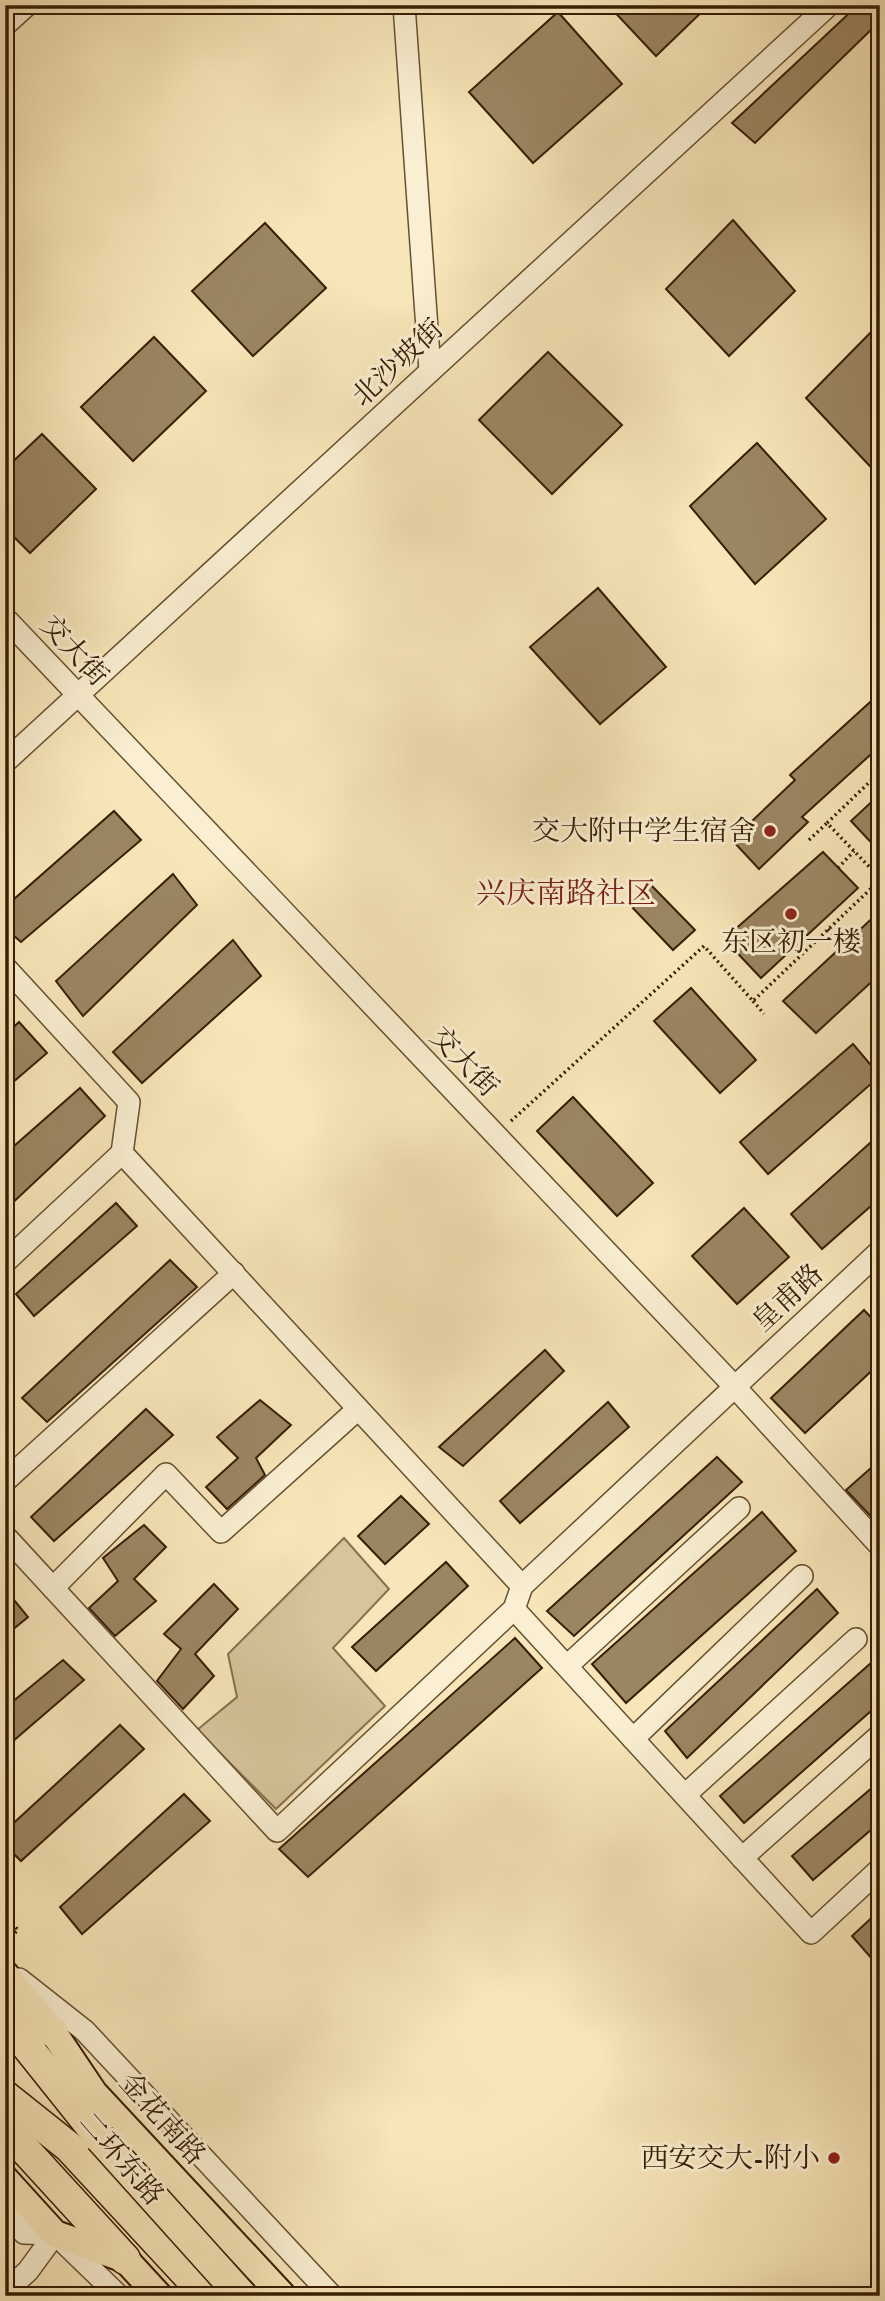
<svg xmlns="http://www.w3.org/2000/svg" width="885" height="2301" font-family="'IM FELL DW Pica','Noto Serif SC',serif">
	<rect width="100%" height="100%" fill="#f7e6b9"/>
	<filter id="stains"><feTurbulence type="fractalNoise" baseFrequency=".00286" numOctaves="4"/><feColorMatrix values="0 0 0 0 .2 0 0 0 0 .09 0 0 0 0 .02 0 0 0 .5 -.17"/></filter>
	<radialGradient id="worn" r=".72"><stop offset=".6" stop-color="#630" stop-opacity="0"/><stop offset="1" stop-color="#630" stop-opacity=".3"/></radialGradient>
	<path fill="#d6c49a" stroke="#86714f" stroke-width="2" d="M344 1538 389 1589 333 1648 385 1706 276 1809 197 1730 237 1697 228 1654Z"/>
	<g fill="#9b8662" stroke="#371e04" stroke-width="2">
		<path d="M608 5H709L656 56Z"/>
		<path d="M858 5H880V21L755 143 732 123Z"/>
		<path d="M558 12 622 84 533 163 469 92Z"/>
		<path d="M733 220 795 291 729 356 666 289Z"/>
		<path d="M265 223 326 288 253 356 192 291Z"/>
		<path d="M880 323V477L806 398Z"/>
		<path d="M154 337 206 391 133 461 81 407Z"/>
		<path d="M548 352 622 425 552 494 479 420Z"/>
		<path d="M42 434 96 489 30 553 5 528V469Z"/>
		<path d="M757 443 826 519 755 584 690 506Z"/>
		<path d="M598 588 666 667 600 724 530 647Z"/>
		<path d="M880 693V746L802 817 808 822 759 869 732 840 795 780 790 775Z"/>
		<path d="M880 794V852L851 821Z"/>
		<path d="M114 811 141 840 21 942 5 928V907Z"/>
		<path d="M823 852 858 888 761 978 724 939Z"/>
		<path d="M173 874 197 905 83 1016 56 981Z"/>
		<path d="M650 884 695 930 673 950 629 904Z"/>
		<path d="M880 911V974L816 1033 783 1001Z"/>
		<path d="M233 940 261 976 142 1083 113 1052Z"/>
		<path d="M691 988 756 1060 720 1093 654 1021Z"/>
		<path d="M19 1022 47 1053 5 1089V1035Z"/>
		<path d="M853 1044 880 1076 768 1174 740 1142Z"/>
		<path d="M80 1088 105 1116 5 1210V1154Z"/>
		<path d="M573 1097 653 1183 617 1216 537 1131Z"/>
		<path d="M880 1134V1198L822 1249 791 1214Z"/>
		<path d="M116 1203 137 1226 34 1316 16 1294Z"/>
		<path d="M744 1208 789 1257 737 1304 692 1256Z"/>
		<path d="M170 1260 197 1287 47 1422 22 1398Z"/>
		<path d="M864 1310 880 1327V1363L805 1433 771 1398Z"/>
		<path d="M545 1350 564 1371 463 1466 439 1447Z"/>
		<path d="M260 1400 291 1425 256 1458 265 1475 227 1509 206 1487 238 1458 217 1437Z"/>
		<path d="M608 1402 629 1427 520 1523 500 1501Z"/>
		<path d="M146 1409 173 1435 54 1541 31 1517Z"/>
		<path d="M717 1457 742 1482 574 1636 547 1611Z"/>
		<path d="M880 1460V1526L846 1490Z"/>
		<path d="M401 1496 429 1524 385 1564 358 1536Z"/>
		<path d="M762 1512 796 1551 626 1703 592 1664Z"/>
		<path d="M144 1525 166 1547 134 1579 156 1601 115 1636 89 1608 118 1581 103 1558Z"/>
		<path d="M446 1562 468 1586 376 1671 352 1647Z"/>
		<path d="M214 1584 238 1609 195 1654 214 1676 183 1709 157 1681 181 1649 164 1634Z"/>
		<path d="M5 1589 28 1617 5 1636Z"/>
		<path d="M817 1589 838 1613 687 1758 665 1731Z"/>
		<path d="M515 1638 542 1668 308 1877 279 1849Z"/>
		<path d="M880 1655V1703L744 1823 720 1796Z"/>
		<path d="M63 1660 84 1680 5 1748V1708Z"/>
		<path d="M120 1725 144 1749 21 1861 5 1845V1831Z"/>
		<path d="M880 1781V1822L813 1880 792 1856Z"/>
		<path d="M184 1794 210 1821 82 1934 60 1907Z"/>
		<path d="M880 1910V1968L852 1936Z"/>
	</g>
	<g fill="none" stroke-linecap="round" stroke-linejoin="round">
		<g stroke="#675031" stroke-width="24">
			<g id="minor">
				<path d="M404 5 430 371"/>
				<path d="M5 25 27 5"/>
				<path d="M5 618 734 1386 880 1546"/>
				<path d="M5 762 829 5"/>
				<path d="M5 967 129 1102 122 1153"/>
				<path d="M5 1262 122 1153 522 1586"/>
				<path d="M5 1481 234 1273"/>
				<path d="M5 1536 277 1831 514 1609 522 1586 880 1251"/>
				<path d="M53 1588 166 1474 221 1532 358 1409"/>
				<path d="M514 1609 811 1933 880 1869"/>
				<path d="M567 1666 739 1508"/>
				<path d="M633 1739 802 1576"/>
				<path d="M685 1795 856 1639"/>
				<path d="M742 1858 880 1735"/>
				<path d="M19 1979 85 2031 332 2296"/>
				<path d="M5 2212 24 2233 55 2234 119 2296"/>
				<path d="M5 2292 28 2271 55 2234"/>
			</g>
		</g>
		<g stroke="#371e04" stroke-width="30">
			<g id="major">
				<path d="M5 1974 53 2032 94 2093 283 2296"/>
				<path d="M5 2179 55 2234 125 2259 159 2296"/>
			</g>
		</g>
		<g stroke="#371e04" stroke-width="33">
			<g id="highway">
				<path d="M5 2005 53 2032"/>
				<path d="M5 2019 100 2138"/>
				<path d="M5 2096 69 2147 207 2296"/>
				<path d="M5 2128 125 2259"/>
			</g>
		</g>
		<g stroke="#371e04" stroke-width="3.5" stroke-dasharray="2 3.5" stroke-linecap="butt">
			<path d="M880 772 827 823 880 878"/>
			<path d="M809 840 827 823"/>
			<path d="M838 868 854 851"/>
			<path d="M871 888 880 897"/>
			<path d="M828 929 843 945"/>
			<path d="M753 1001 764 1014"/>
			<path d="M511 1121 704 946 753 1001 880 880"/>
			<path d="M5 1915 18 1930 5 1942"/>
		</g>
		<use href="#minor" stroke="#faefd2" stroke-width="21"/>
		<use href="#major" stroke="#f7e6b9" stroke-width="26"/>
		<use href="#highway" stroke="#f7e6b9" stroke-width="30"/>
		<g stroke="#371e04" stroke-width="33" stroke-linecap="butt">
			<path id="highway-bridge" d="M100 2138 242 2296"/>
		</g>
		<use href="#highway-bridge" stroke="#f7e6b9" stroke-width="30"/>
	</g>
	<g fill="#8f2418" stroke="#faefd2" stroke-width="2.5">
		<circle cx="770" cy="831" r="7"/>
		<circle cx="791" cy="914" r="7"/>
		<circle cx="834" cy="2158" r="7"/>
	</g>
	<g text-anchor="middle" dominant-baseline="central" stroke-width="6" stroke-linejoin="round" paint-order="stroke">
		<g font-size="28" fill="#371e04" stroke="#faefd2">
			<text transform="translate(398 363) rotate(-43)">北沙坡街</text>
			<text transform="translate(74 651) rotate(47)">交大街</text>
			<text transform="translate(464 1062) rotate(46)">交大街</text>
			<text transform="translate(788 1298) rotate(-43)">皇甫路</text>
			<text transform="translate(162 2119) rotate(48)">金花南路</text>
			<text transform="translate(121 2159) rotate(49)">二环东路</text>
		</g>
		<g font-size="28" fill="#371e04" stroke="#faefd2" text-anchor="end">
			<text x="756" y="831">交大附中学生宿舍</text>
			<text x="791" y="942" text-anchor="middle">东区初一楼</text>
			<text x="820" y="2158">西安交大-附小</text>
		</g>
		<g font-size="30" fill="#7a1f14" stroke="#faefd2">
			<text x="566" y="894">兴庆南路社区</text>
		</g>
	</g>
	<rect width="885" height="2301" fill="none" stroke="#f7e6b9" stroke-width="28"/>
	<rect x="7" y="7" width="871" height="2287" fill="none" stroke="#371e04" stroke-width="3.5"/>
	<rect x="14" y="14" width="857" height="2273" fill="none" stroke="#371e04" stroke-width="2"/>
	<rect width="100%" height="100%" filter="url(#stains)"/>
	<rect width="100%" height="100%" fill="url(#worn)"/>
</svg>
